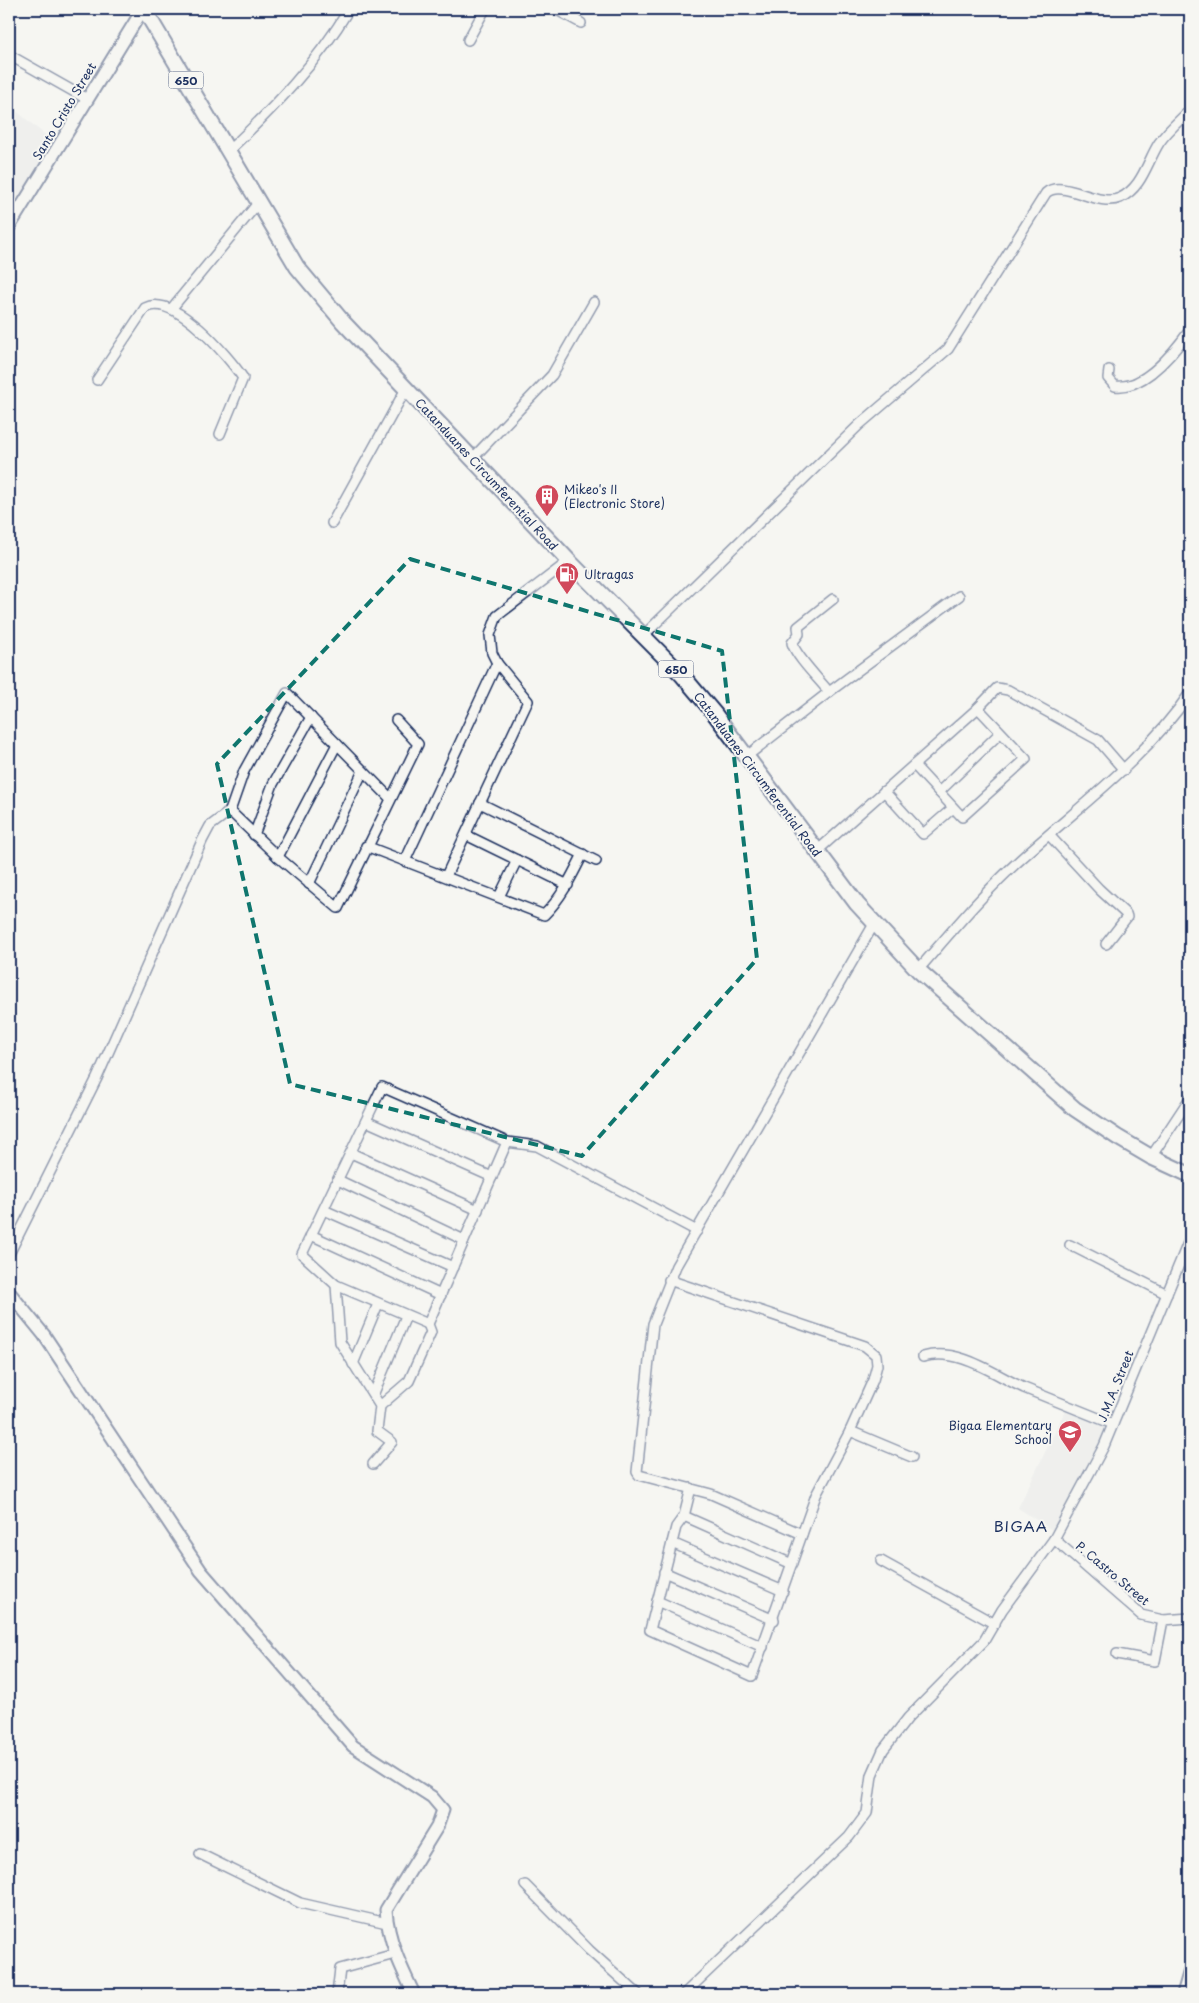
<svg xmlns="http://www.w3.org/2000/svg" width="1199" height="2003" font-family="'Playpen Sans',sans-serif">
	<rect width="100%" height="100%" fill="#f6f6f2"/>
	<filter id="ink" filterUnits="userSpaceOnUse"><feTurbulence type="fractalNoise" baseFrequency=".02" numOctaves="2"/><feDisplacementMap in="SourceGraphic" scale="10" xChannelSelector="R" yChannelSelector="G"/><feConvolveMatrix kernelMatrix="1 2 1 2 8 2 1 2 1" color-interpolation-filters="sRGB"/></filter>
	<g filter="url(#ink)">
		<g fill="#e6e7e7">
			<path d="M9 105 55 143 9 221Z"/>
			<path d="M1066 1409 1108 1427 1083 1480 1052 1530 1018 1508Z"/>
		</g>
		<g fill="none" stroke-linecap="round" stroke-linejoin="round">
			<g stroke="#1b2f5e" stroke-width="12">
				<g id="minor">
					<path d="M555 9 581 23"/>
					<path d="M468 40 485 9"/>
					<path d="M9 55 87 99"/>
					<path d="M227 152C273 109 317 63 349 9"/>
					<path d="M172 308 258 203"/>
					<path d="M1109 370 1108 378 1115 386C1144 390 1175 351 1190 330"/>
					<path d="M97 380 145 308C174 292 228 356 243 378L220 434"/>
					<path d="M473 458 552 375 594 302"/>
					<path d="M332 523 407 387"/>
					<path d="M643 636 859 425 948 349 1046 193C1062 178 1098 208 1120 198 1142 188 1147 162 1159 143 1167 131 1180 120 1190 110"/>
					<path d="M829 692C818 678 797 658 792 643L799 634 798 627 833 599"/>
					<path d="M747 756 829 692 959 596"/>
					<path d="M914 765 962 817 1026 759 978 708"/>
					<path d="M884 791 923 834 953 808"/>
					<path d="M939 792 1000 733"/>
					<path d="M390 798 287 693 244 771 230 811 278 857 338 908 418 744 396 720"/>
					<path d="M480 803 596 861"/>
					<path d="M254 835 273 784 311 717"/>
					<path d="M466 835 568 885"/>
					<path d="M1049 835 1099 889 1126 914 1127 917 1106 944"/>
					<path d="M366 846 544 915C562 897 572 876 583 854"/>
					<path d="M817 851 978 708 997 688 1008 690 1098 740 1124 770"/>
					<path d="M278 857 337 744"/>
					<path d="M405 861 497 663"/>
					<path d="M446 876 528 701 497 663 492 653 490 635 497 616 569 561"/>
					<path d="M309 884 363 771"/>
					<path d="M499 897 517 860"/>
					<path d="M918 970C952 931 984 892 1022 858 1081 805 1145 759 1190 693"/>
					<path d="M366 1121 492 1177"/>
					<path d="M351 1153 478 1210"/>
					<path d="M1151 1157 1190 1098"/>
					<path d="M338 1180 464 1240"/>
					<path d="M324 1210 453 1267"/>
					<path d="M311 1235 441 1295"/>
					<path d="M1070 1245 1167 1294"/>
					<path d="M9 1254 97 1078 202 841 210 826 230 811"/>
					<path d="M669 1280 865 1346 876 1355 877 1365 873 1380 850 1431 816 1495 752 1676 650 1630 676 1527 684 1516 792 1564"/>
					<path d="M336 1285 340 1342 380 1406 377 1431 392 1442 373 1464"/>
					<path d="M428 1324 336 1285 302 1254 382 1087 507 1142 537 1146 697 1231"/>
					<path d="M923 1357C959 1347 993 1374 1024 1388 1053 1400 1084 1412 1113 1424"/>
					<path d="M353 1364 378 1304"/>
					<path d="M374 1393 406 1316"/>
					<path d="M380 1406 409 1381 431 1332 428 1324 507 1142"/>
					<path d="M850 1431 912 1457"/>
					<path d="M684 1516 691 1488"/>
					<path d="M802 1534 711 1494 639 1475 637 1472 653 1324 676 1266 874 924"/>
					<path d="M1054 1539 1141 1615 1163 1620 1190 1618"/>
					<path d="M672 1543 783 1591"/>
					<path d="M881 1561 995 1624"/>
					<path d="M664 1572 774 1620"/>
					<path d="M657 1601 763 1647"/>
					<path d="M1117 1654 1155 1661 1163 1620"/>
					<path d="M200 1854 300 1903 387 1923"/>
					<path d="M525 1885 589 1950 638 1994"/>
					<path d="M337 1994 340 1969 395 1954"/>
					<path d="M684 1994 849 1837 867 1813 872 1775 883 1750 908 1718 984 1641 1002 1610 1054 1539 1104 1446 1190 1238"/>
				</g>
			</g>
			<g stroke="#1b2f5e" stroke-width="15">
				<g id="tertiary">
					<path d="M9 227 143 9"/>
					<path d="M9 1292 44 1335 201 1571 353 1746 432 1797 443 1810 437 1827 386 1910C388 1940 401 1967 414 1994"/>
					<path d="M1183 1994 1190 1970"/>
				</g>
			</g>
			<g stroke="#1b2f5e" stroke-width="18">
				<path id="primary" d="M144 9 297 267 343 322 569 561 682 675 714 713 857 904 918 970 1075 1109 1117 1137 1151 1157 1190 1175"/>
			</g>
			<use href="#minor" stroke="#f6f6f2" stroke-width="9"/>
			<use href="#tertiary" stroke="#f6f6f2" stroke-width="11"/>
			<use href="#primary" stroke="#f6f6f2" stroke-width="14"/>
		</g>
	</g>
	<path d="M0 0H1199V2003H0ZM410 559 722 651 757 959 582 1156 290 1084 217 764Z" fill="#f6f6f2" fill-opacity=".55" fill-rule="evenodd"/>
	<path fill="none" stroke="#0f766e" stroke-width="4" stroke-dasharray="10 6" stroke-linejoin="round" d="M410 559 722 651 757 959 582 1156 290 1084 217 764Z"/>
	<defs>
		<g id="building-pin" transform="scale(1.25)"><path d="M0 17L-7.5 6A9.5 9.5 0 1 1 7.5 6Z" fill="#d1495b" stroke="#f6f6f2"/><path d="M-4-6H4V6H1V3H-1V6H-4ZM-2.5-4.3h1.7v1.8h-1.7ZM.8-4.3h1.7v1.8H.8ZM-2.5-1h1.7V.8h-1.7ZM.8-1h1.7V.8H.8Z" fill="#fff"/></g>
		<g id="fuel-pin" transform="scale(1.25)"><path d="M0 17L-7.5 6A9.5 9.5 0 1 1 7.5 6Z" fill="#d1495b" stroke="#f6f6f2"/><path d="M-5.5-6h7V0h2V4h1.3V-2.5L3-4.5l.8-.8L6-3V5H2.5V1h-1V6h-7ZM-4.2-4.7v3.2H.2V-4.7Z" fill="#fff"/></g>
		<g id="school-pin" transform="scale(1.25)"><path d="M0 17L-7.5 6A9.5 9.5 0 1 1 7.5 6Z" fill="#d1495b" stroke="#f6f6f2"/><path d="M0-5L7-2L0 1L-7-2ZM-4 1L0 2.5L4 1V4Q0 6-4 4Z" fill="#fff"/></g>
	</defs>
	<g fill-rule="evenodd">
		<use href="#building-pin" x="547" y="496"/>
		<use href="#fuel-pin" x="567" y="574"/>
		<use href="#school-pin" x="1070" y="1432"/>
	</g>
	<g text-anchor="middle" dominant-baseline="central" stroke-width="4" stroke-linejoin="round" paint-order="stroke">
		<g fill="#f6f6f2" stroke="#5d6b8a" stroke-width="1">
			<rect x="168.5" y="71.5" width="35" height="17" rx="4"/>
			<rect x="658.5" y="660.5" width="35" height="17" rx="4"/>
		</g>
		<g font-size="11" font-weight="bold" fill="#1b2f5e">
			<text x="186" y="80">650</text>
			<text x="676" y="669">650</text>
		</g>
		<g font-size="12" fill="#1b2f5e" stroke="#f6f6f2">
			<text transform="translate(64 111) rotate(-59)">Santo Cristo Street</text>
			<text transform="translate(487 474) rotate(47)">Catanduanes Circumferential Road</text>
			<text transform="translate(758 774) rotate(53)">Catanduanes Circumferential Road</text>
			<text transform="translate(1115 1386) rotate(-68)">J.M.A. Street</text>
			<text transform="translate(1113 1573) rotate(40)">P. Castro Street</text>
		</g>
		<g font-size="12" fill="#1b2f5e" stroke="#f6f6f2" text-anchor="start">
			<text x="564" y="489">Mikeo's II<tspan x="564" dy="14">(Electronic Store)</tspan></text>
			<text x="584" y="574">Ultragas</text>
			<text x="1052" y="1425" text-anchor="end">Bigaa Elementary<tspan x="1052" dy="14">School</tspan></text>
		</g>
		<g font-size="15" letter-spacing="1" fill="#1b2f5e" stroke="#f6f6f2">
			<text x="1021" y="1525">BIGAA</text>
		</g>
	</g>
	<rect width="1199" height="2003" fill="none" stroke="#f6f6f2" stroke-width="30"/>
	<rect x="15" y="15" width="1169" height="1973" fill="none" stroke="#1b2f5e" stroke-width="2" filter="url(#ink)"/>
</svg>
